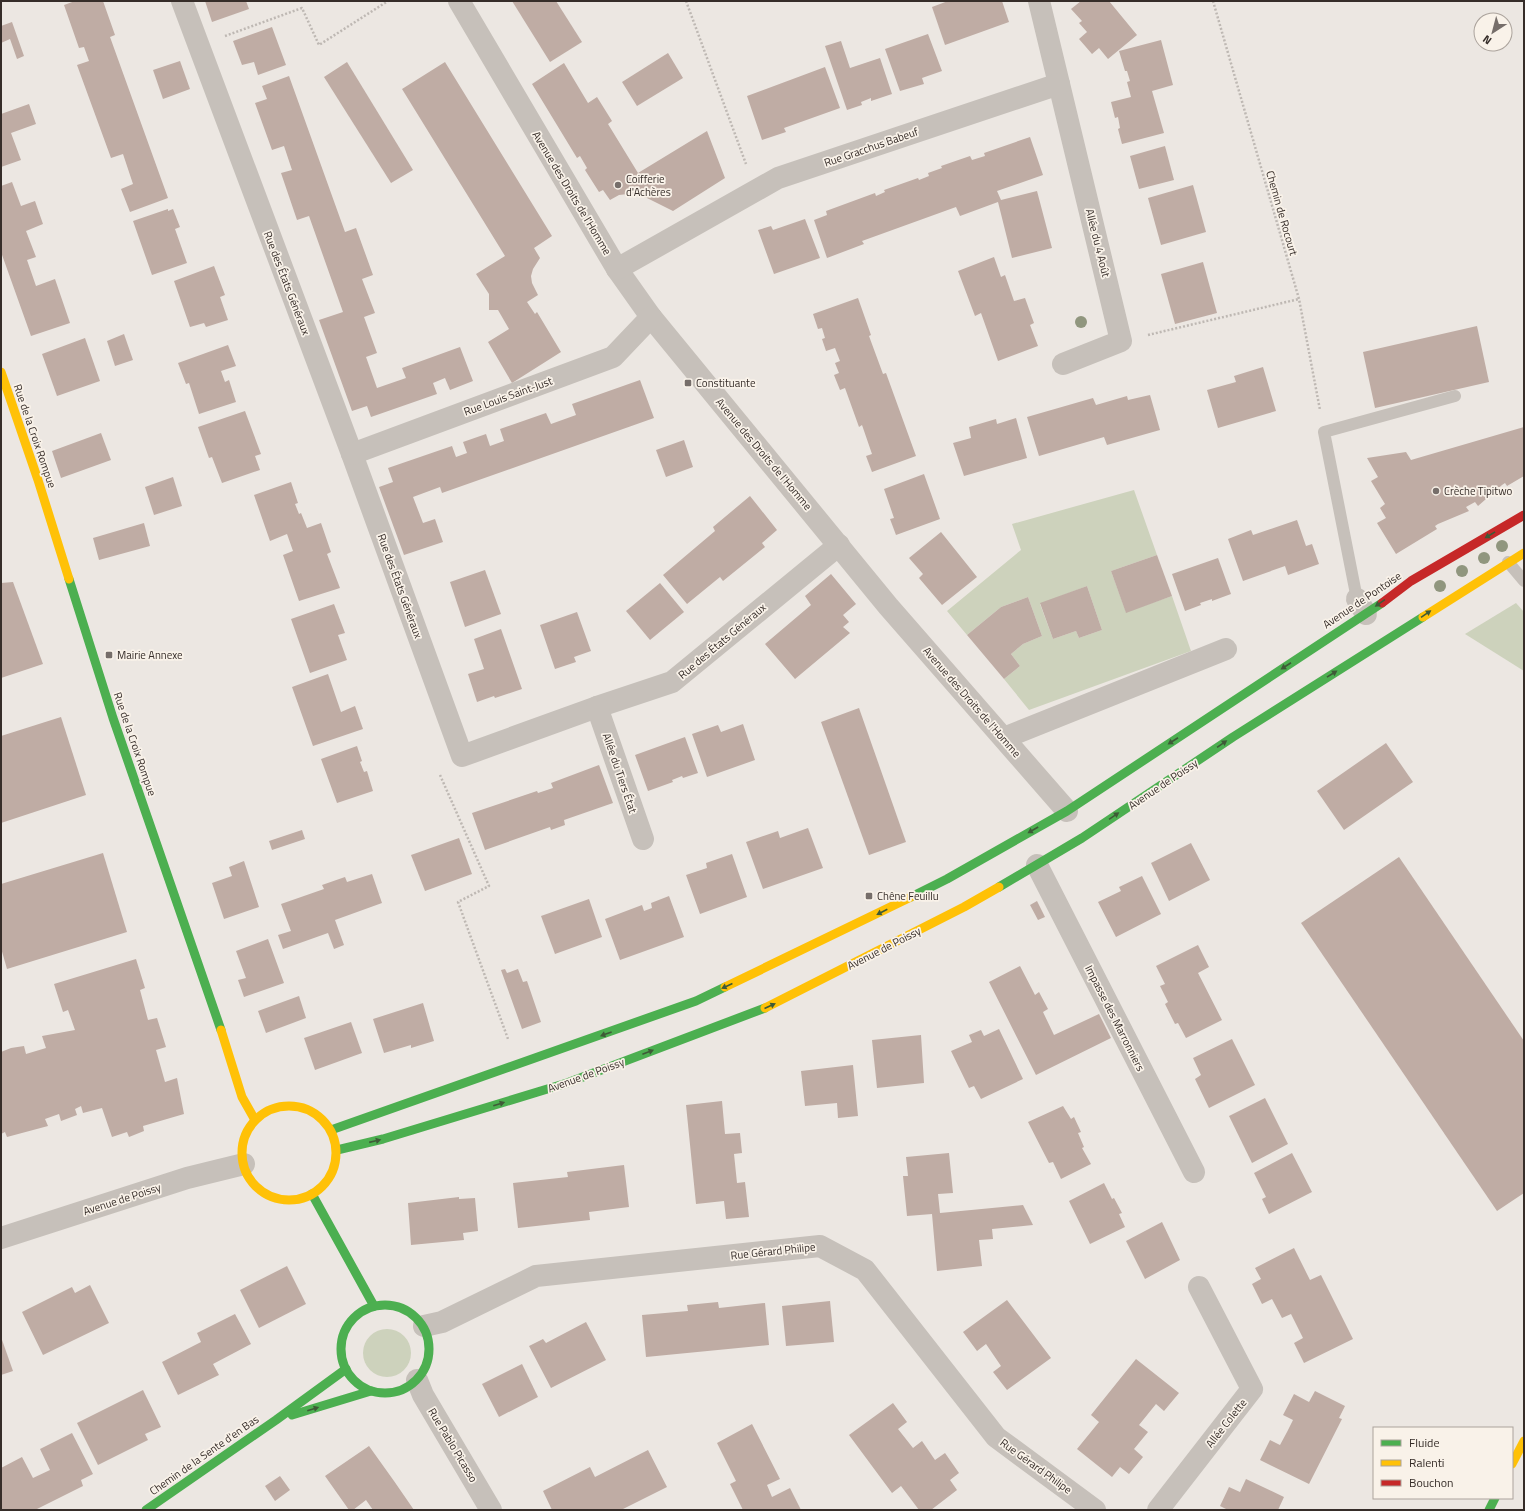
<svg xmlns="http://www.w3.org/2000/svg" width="1525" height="1511" font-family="'Titillium Web',sans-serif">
	<rect width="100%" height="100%" fill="#ece7e2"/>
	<g fill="#cdd2bc" fill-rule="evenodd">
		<path d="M1134 490 1157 555 1111 571 1126 612 1172 596 1191 651 1029 710 1004 679 1020 666 1011 654 1023 644 1042 636 1028 597 1001 607 967 635 947 611 1021 550 1012 524ZM1087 586 1102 630 1079 638 1076 631 1053 639 1040 604Z"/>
		<path d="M1516 603 1524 612V671L1465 634Z"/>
		<circle cx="387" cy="1353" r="24"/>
	</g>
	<g fill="#bfaca4">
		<path d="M75 1H103L115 35 110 37 168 198 130 212 121 189 133 184 123 154 111 158 77 65 89 61 84 47 79 48 64 5Z"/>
		<path d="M205 1H246L249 9 212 22Z"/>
		<path d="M512 1H556L582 42 550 62Z"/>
		<path d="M948 1H1002L1009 22 945 45 932 7Z"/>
		<path d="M1081 1H1109L1137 35 1108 59 1099 48 1092 54 1079 39 1087 32 1079 23 1082 21 1071 9Z"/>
		<path d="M12 22 24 56 17 59 10 39 1 43V26Z"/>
		<path d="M272 27 286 65 258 75 254 62 242 65 233 41Z"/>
		<path d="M928 34 942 71 922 78 924 84 900 91 885 49Z"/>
		<path d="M1161 40 1173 85 1152 91 1164 133 1122 144 1118 129 1120 128 1118 117 1115 118 1111 102 1131 97 1127 82 1130 81 1127 71H1125L1119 51Z"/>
		<path d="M841 41 850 68 880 58 892 94 871 101V98L861 102 862 105 847 110 825 46Z"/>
		<path d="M668 53 683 78 637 106 622 82Z"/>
		<path d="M180 61 190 89 163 99 153 70Z"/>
		<path d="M347 62 413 170 391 183 324 77Z"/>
		<path d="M445 62 552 236 534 248 540 258 533 269 531 276 532 283 538 295 527 302 535 314 537 312 561 352 512 383 488 342 509 329 498 310H489V294L476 274 505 256 402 89Z"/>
		<path d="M564 63 588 103 597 97 612 121 608 124 638 173 707 131 725 178 673 211 647 198 637 195 628 194 619 195 610 200 603 190 599 192 585 170 587 168 580 156 577 158 532 84Z"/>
		<path d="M825 67 840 108 784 128 786 132 762 140 747 96Z"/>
		<path d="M289 76 345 232 356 228 373 275 362 279 375 313 364 317 377 353 366 357 377 388 406 378 402 368 460 347 473 381 450 390 445 378 433 383 437 394 371 417 367 406 352 411 319 320 343 312 309 216 297 220 281 173 292 170 284 146 272 150 255 103 267 99 262 86Z"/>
		<path d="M29 104 36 124 11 133 21 160 1 167V114Z"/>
		<path d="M1030 137 1043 175 997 191 1001 200 1037 191 1052 248 1012 258 998 202 960 216 956 207 862 241 864 244 827 258 814 220 827 215 826 211 875 193 876 196 885 192 884 190 918 178 919 180 929 176 928 173 942 168 941 166 970 156 972 160 985 156 984 153Z"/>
		<path d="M1165 146 1174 180 1139 189 1130 156Z"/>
		<path d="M12 182 21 206 35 201 43 224 26 231 36 257 27 260 36 286 55 279 70 323 31 336 1 252V186Z"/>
		<path d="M1193 185 1206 232 1161 245 1148 198Z"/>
		<path d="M168 209V211L173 209 180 227 175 229 187 263 152 275 133 221Z"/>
		<path d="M805 219 820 258 774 274 758 230 771 226 773 230Z"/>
		<path d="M994 257 1001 277 1005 275 1014 301 1025 298 1034 323 1030 325 1038 346 998 361 981 313 975 316 958 271Z"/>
		<path d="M1203 262 1217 313 1175 324 1161 274Z"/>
		<path d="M214 266 225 295 220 297 228 320 206 327 204 323 190 327 174 281Z"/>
		<path d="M858 298 871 335 869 336 883 374 886 373 916 456 872 472 866 456 872 454 862 425 859 427 845 388 840 390 834 375 839 373 835 363 840 361 835 348 826 351 822 339 825 338 822 328 818 329 813 314Z"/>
		<path d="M1477 326 1489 382 1375 408 1363 352Z"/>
		<path d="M124 334 133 360 115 366 107 341Z"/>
		<path d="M85 338 100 381 57 396 42 354Z"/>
		<path d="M228 345 236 366 221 371 225 382 229 380 236 402 199 414 189 383 186 384 178 363Z"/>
		<path d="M1263 367 1276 411 1218 428 1207 390 1236 382 1234 376Z"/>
		<path d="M640 380 654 418 442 493 440 487 413 497 423 523 435 519 443 542 404 555 379 487 393 482 388 468 452 446 456 457 467 453 463 442 486 434 490 446 504 441 500 429 546 413 551 424 576 415 572 404Z"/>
		<path d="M1150 395 1160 430 1107 445 1104 437 1039 456 1027 417 1093 398 1096 405 1127 396 1128 400Z"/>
		<path d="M245 411 261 454 255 456 260 470 222 483 212 457 209 458 198 427Z"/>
		<path d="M1016 418 1027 458 964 476 953 443 971 438 969 427 996 419 997 424Z"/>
		<path d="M1524 427V476L1507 486 1505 483 1502 485 1478 506 1475 502 1466 507 1469 511 1438 524 1435 526 1437 529 1396 554 1377 523 1386 518 1380 508 1385 504 1371 481 1378 477 1367 458 1406 452 1411 460Z"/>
		<path d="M101 433 111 460 61 478 52 451Z"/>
		<path d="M684 440 693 467 666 477 656 450Z"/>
		<path d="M924 474 940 519 896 535 890 519 894 518 884 489Z"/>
		<path d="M173 477 182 506 154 515 145 487Z"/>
		<path d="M291 482 298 503 295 504 299 514 301 513 307 528 321 523 331 552 327 554 340 588 299 601 283 555 293 551 287 534 270 541 254 495Z"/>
		<path d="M750 496 777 530 762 543 765 547 723 581 720 577 687 604 663 575 715 531 713 527Z"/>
		<path d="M1297 520 1306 546 1312 544 1319 564 1288 575 1285 566 1243 581 1228 539 1251 530 1253 535Z"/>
		<path d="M144 523 150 546 99 560 93 538Z"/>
		<path d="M941 532 977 577 942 605 919 578 923 574 909 558Z"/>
		<path d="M1157 555 1172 596 1126 613 1111 571Z"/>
		<path d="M1218 558 1231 594 1212 601V599L1200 603 1201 605 1185 611 1172 574Z"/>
		<path d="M485 570 501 614 465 627 450 582Z"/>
		<path d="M831 574 856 604 843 615 849 622 843 627 850 633 795 679 765 644 811 605 805 596Z"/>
		<path d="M13 582 43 664 1 678V583Z"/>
		<path d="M660 583 684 612 650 640 626 611Z"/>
		<path d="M1087 586 1102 630 1079 638 1076 631 1053 639 1040 603Z"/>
		<path d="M1028 597 1042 636 1023 644 1011 654 1020 666 1004 679 967 635 1001 607Z"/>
		<path d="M334 604 345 633 338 635 347 660 310 673 291 619Z"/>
		<path d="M577 612 591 651 574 657 576 662 555 669 540 625Z"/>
		<path d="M501 629 522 689 495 698 494 696 477 702 468 674 484 669 474 639Z"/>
		<path d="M328 674 341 712 355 706 363 729 313 746 292 687Z"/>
		<path d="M859 708 906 842 869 855 821 722Z"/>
		<path d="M61 717 86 795 1 823V736Z"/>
		<path d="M743 724 755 760 707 777 692 734 718 725 721 732Z"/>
		<path d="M685 737 698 773 683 778 682 776 672 780 673 782 648 791 635 755Z"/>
		<path d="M1386 743 1413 782 1344 830 1317 791Z"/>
		<path d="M357 746 362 761 360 762 364 772 367 771 373 791 337 803 321 759Z"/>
		<path d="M599 765 613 803 564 820 565 825 551 830 550 827 485 850 472 813 537 791 538 793 553 788 551 783Z"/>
		<path d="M808 828 823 868 763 889 746 842 778 831 780 838Z"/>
		<path d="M302 830 305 839 272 850 269 841Z"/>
		<path d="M459 838 472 874 425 891 411 855Z"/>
		<path d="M1191 843 1210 880 1169 901 1151 863Z"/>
		<path d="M103 853 127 932 7 969 1 948V884Z"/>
		<path d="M732 854 747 897 700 914 686 875 707 868 706 863Z"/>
		<path d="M1399 857 1524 1041V1193L1497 1211 1301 923Z"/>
		<path d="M244 861 259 907 224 919 212 883 232 876 229 867Z"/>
		<path d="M372 874 382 903 335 920 344 945 334 949 328 933 283 949 278 935 291 931 281 904 324 889 322 885 345 877 347 882Z"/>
		<path d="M1142 876 1161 914 1116 937 1098 902 1121 891 1119 887Z"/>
		<path d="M669 896 684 937 620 960 605 919 642 905 644 911 652 908 651 903Z"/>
		<path d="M589 899 602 937 555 954 541 916Z"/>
		<path d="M1037 901 1045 917 1038 920 1030 905Z"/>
		<path d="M268 939 284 983 244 997 238 980 246 978 236 951Z"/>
		<path d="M1198 945 1209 967 1198 973 1222 1020 1186 1038 1178 1023 1175 1024 1165 1004 1168 1002 1160 986 1165 984 1156 966Z"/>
		<path d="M136 959 145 988 140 990 148 1020 157 1018 166 1047 156 1050 165 1082 177 1078 184 1114 143 1126 144 1131 129 1137 127 1132 112 1137 102 1108 83 1113 81 1106 75 1109 77 1115 61 1121 59 1114 45 1119 48 1126 7 1137 5 1132 1 1134V1052L11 1048 24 1046 26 1054 46 1048 42 1036 75 1030 68 1010 63 1012 54 984Z"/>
		<path d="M1020 966 1035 995 1039 992 1048 1009 1043 1012 1054 1035 1099 1014 1111 1038 1036 1075 989 982Z"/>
		<path d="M505 969 507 973 518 969 523 982 527 981 541 1022 522 1029 501 970Z"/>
		<path d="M299 996 306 1018 266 1033 258 1011Z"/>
		<path d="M423 1003 434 1041 411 1048V1045L384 1053 373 1019Z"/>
		<path d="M351 1022 362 1053 315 1070 304 1038Z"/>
		<path d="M999 1029 1023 1079 981 1099 974 1086 969 1088 951 1051 972 1042 969 1035 981 1030 984 1036Z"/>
		<path d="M921 1035 924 1083 877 1088 872 1040Z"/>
		<path d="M1232 1039 1255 1085 1209 1108 1195 1079 1201 1075 1193 1058Z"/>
		<path d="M853 1065 858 1116 838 1118 837 1103 805 1106 801 1071Z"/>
		<path d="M1265 1098 1288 1144 1252 1163 1229 1116Z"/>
		<path d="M722 1101 725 1134 740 1133 742 1153 734 1154 737 1183 745 1182 749 1217 726 1219 724 1201 696 1204 686 1105Z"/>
		<path d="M1063 1106 1071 1119 1074 1117 1081 1132 1078 1133 1084 1147 1082 1148 1091 1164 1061 1179 1053 1162 1049 1163 1028 1122Z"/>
		<path d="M949 1153 953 1193 938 1194 940 1213 1023 1205 1033 1225 992 1229 993 1239 979 1240 982 1266 937 1271 932 1214 907 1216 903 1176H908L906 1157Z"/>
		<path d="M1292 1153 1312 1192 1269 1214 1262 1199 1266 1197 1254 1173Z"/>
		<path d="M624 1165 629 1207 589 1212 590 1220 518 1228 513 1183 568 1177 567 1172Z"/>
		<path d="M1104 1183 1112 1199 1114 1198 1122 1213 1119 1214 1125 1227 1090 1244 1069 1201Z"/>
		<path d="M459 1197V1199L475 1198 478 1231 463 1233 464 1240 411 1245 408 1203Z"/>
		<path d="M1162 1222 1180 1260 1145 1279 1126 1241Z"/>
		<path d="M1294 1248 1310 1280 1321 1275 1353 1339 1304 1363 1294 1343 1303 1338 1291 1314 1282 1318 1272 1299 1262 1304 1252 1284 1261 1279 1255 1268Z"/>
		<path d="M287 1266 306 1304 259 1328 240 1290Z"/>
		<path d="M90 1285 109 1323 43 1355 22 1312 72 1287 75 1293Z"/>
		<path d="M1007 1300 1051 1358 1007 1390 993 1372 1001 1366 986 1344 977 1351 963 1332Z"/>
		<path d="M830 1301 834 1342 786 1346 782 1306Z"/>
		<path d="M718 1302 719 1308 765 1303 769 1345 646 1357 642 1315 688 1311 687 1305Z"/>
		<path d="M235 1314 251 1344 213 1364 219 1375 178 1395 162 1362 201 1342 197 1333Z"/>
		<path d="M586 1322 606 1360 551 1388 529 1346 543 1339 546 1343Z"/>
		<path d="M1 1337 13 1371 1 1375Z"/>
		<path d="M1136 1359 1179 1393 1164 1411 1156 1404 1139 1425 1148 1432 1134 1449 1143 1457 1129 1474 1120 1467 1112 1477 1077 1449 1099 1422 1091 1415Z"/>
		<path d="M522 1364 538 1397 499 1417 482 1384Z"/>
		<path d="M143 1390 161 1427 145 1434 148 1440 98 1465 77 1423Z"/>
		<path d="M1315 1391 1345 1406 1339 1418 1342 1419 1309 1484 1260 1460 1270 1440 1280 1445 1287 1432 1293 1420 1283 1415 1294 1394 1309 1402Z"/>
		<path d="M893 1403 907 1422 898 1429 913 1448 922 1441 935 1460 945 1453 959 1473 950 1480 957 1490 931 1510H919L901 1486 892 1493 849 1435Z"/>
		<path d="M752 1424 780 1479 767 1485 772 1497 790 1488 801 1510H743L730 1484 736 1481 717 1443Z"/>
		<path d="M72 1433 93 1474 81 1480 83 1486 35 1510H1V1468L22 1457 33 1478 50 1470 40 1449Z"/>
		<path d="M369 1446 394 1481 414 1510H373L366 1500 353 1510H349L325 1476Z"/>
		<path d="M648 1450 667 1487 621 1510H552L543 1491 590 1467 595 1477Z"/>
		<path d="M280 1476 290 1490 275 1501 265 1486Z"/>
		<path d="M1246 1479 1284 1497 1278 1510H1228L1220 1506 1229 1487 1240 1492Z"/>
	</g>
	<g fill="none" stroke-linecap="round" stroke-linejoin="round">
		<g stroke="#beb8b3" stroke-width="2.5" stroke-dasharray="2 2" stroke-linecap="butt">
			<path d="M686 1 746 164"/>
			<path d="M1213 1 1299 299 1320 410"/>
			<path d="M225 36 302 8 319 45 388 1"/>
			<path d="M1148 335 1299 299"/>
			<path d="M440 775 489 886 458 902 508 1039"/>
		</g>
		<g stroke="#c6c0ba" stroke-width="12">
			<path d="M1508 562 1524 581"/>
			<path d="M1357 599 1324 432 1455 396"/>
		</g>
		<g stroke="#c6c0ba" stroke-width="22">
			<path d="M182 1 352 454 462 756 597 707 672 682 839 545"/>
			<path d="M459 1 617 269 651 317 888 606 1067 811"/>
			<path d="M1039 1 1121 341 1063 364"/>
			<path d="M617 269 778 178 1059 84"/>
			<path d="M352 454 613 357 651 317"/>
			<path d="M1357 599 1366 614"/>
			<path d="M597 707 643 839"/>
			<path d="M1004 738 1226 649"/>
			<path d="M1037 865 1194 1172"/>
			<path d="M1 1238 187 1178 244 1164"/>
			<path d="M424 1326 442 1322 536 1276 820 1246 865 1270 996 1437 1095 1510"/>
			<path d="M417 1380 423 1395 491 1510"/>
			<path d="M1158 1510 1252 1389 1199 1287"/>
		</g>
		<g stroke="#4caf50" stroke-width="9">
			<path d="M69 579 113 718 221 1030"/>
			<path d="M999 887 1082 838 1233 737 1423 617"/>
			<path d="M911 897 947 879 1067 811 1382 603"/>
			<path d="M331 1130 696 1001 725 987"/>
			<path d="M337 1150 383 1139 567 1083 765 1008"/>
			<path d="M312 1194 374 1306"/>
			<circle cx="385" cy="1349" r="44"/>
			<path d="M292 1415 371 1391"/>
			<path d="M146 1510 276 1420 346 1369"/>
			<path d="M1489 1510 1495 1498"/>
		</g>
		<g stroke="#ffc107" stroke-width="9">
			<path d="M1 372 38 480 69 579"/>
			<path d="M1423 617 1524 553"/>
			<path d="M725 987 911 897"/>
			<path d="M765 1008 964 907 999 887"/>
			<path d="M221 1030 242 1097 255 1120"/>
			<circle cx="289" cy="1153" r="47"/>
			<path d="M1512 1464 1524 1441"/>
		</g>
		<path stroke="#c62828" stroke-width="9" d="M1382 603 1411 581 1524 515"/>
	</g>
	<g fill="#90967e">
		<circle cx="1081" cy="322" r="6"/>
		<circle cx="1502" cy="546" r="6"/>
		<circle cx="1484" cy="558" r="6"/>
		<circle cx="1462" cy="571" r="6"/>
		<circle cx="1440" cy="586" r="6"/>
	</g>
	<defs><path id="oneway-solid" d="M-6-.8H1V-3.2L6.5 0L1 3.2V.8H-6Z"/></defs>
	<g fill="#3e5a37">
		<use href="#oneway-solid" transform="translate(1490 535) rotate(149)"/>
		<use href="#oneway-solid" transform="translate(1380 603) rotate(145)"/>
		<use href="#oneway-solid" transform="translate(1426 614) rotate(-34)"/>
		<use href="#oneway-solid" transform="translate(1286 666) rotate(147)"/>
		<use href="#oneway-solid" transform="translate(1332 674) rotate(-32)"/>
		<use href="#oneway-solid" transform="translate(1173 741) rotate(147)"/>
		<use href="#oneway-solid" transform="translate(1222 744) rotate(-35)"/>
		<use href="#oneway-solid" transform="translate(1114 816) rotate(-34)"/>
		<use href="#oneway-solid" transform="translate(1033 830) rotate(150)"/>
		<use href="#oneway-solid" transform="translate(882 912) rotate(153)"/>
		<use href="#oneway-solid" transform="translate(727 986) rotate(155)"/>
		<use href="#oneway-solid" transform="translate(770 1006) rotate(-24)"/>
		<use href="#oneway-solid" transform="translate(606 1034) rotate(160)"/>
		<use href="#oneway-solid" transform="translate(648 1052) rotate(-21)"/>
		<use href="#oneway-solid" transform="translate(499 1104) rotate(-17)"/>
		<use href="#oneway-solid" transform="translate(375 1141) rotate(-13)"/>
		<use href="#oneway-solid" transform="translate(313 1409) rotate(-17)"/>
	</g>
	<g fill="#766e6a" stroke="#f9f2e9" stroke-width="1.5">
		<circle cx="618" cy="185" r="4"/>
		<rect x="684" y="379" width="8" height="8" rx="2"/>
		<circle cx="1436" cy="491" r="4"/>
		<rect x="105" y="651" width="8" height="8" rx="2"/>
		<rect x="865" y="892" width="8" height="8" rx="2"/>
	</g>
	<g text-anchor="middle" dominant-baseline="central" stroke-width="3.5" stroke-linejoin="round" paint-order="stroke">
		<g font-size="11" fill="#362d29" stroke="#f9f2e9">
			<text transform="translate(871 147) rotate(-19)">Rue Gracchus Babeuf</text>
			<text transform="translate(572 193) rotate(59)">Avenue des Droits de l'Homme</text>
			<text transform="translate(1282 213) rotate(74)">Chemin de Rocourt</text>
			<text transform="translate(1098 243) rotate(76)">Allée du 4 Août</text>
			<text transform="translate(287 283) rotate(69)">Rue des États Généraux</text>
			<text transform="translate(508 396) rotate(-20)">Rue Louis Saint-Just</text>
			<text transform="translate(35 436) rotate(71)">Rue de la Croix Rompue</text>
			<text transform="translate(764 454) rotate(50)">Avenue des Droits de l'Homme</text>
			<text transform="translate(400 586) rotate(70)">Rue des États Généraux</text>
			<text transform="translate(1362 600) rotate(-34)">Avenue de Pontoise</text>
			<text transform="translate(722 641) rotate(-40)">Rue des États Généraux</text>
			<text transform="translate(972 702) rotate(49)">Avenue des Droits de l'Homme</text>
			<text transform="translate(135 744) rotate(71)">Rue de la Croix Rompue</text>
			<text transform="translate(620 773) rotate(71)">Allée du Tiers État</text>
			<text transform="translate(1163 784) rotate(-34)">Avenue de Poissy</text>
			<text transform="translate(884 948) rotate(-27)">Avenue de Poissy</text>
			<text transform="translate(1115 1018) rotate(63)">Impasse des Marronniers</text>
			<text transform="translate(586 1075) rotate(-20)">Avenue de Poissy</text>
			<text transform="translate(122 1199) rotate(-18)">Avenue de Poissy</text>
			<text transform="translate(773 1251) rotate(-6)">Rue Gérard Philipe</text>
			<text transform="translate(1226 1423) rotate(-52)">Allée Colette</text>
			<text transform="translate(453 1445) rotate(59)">Rue Pablo Picasso</text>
			<text transform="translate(204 1455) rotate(-35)">Chemin de la Sente d'en Bas</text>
			<text transform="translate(1036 1466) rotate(36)">Rue Gérard Philipe</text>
		</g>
		<g font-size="11" fill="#362d29" stroke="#f9f2e9" text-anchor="start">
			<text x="626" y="179">Coifferie<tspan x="626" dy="13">d'Achères</tspan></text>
			<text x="696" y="383">Constituante</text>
			<text x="1444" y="491">Crèche Tipitwo</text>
			<text x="117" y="655">Mairie Annexe</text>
			<text x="877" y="896">Chêne Feuillu</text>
		</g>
	</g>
	<rect width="1525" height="1511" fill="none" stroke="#362d29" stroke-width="4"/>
	<rect x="1373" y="1427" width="140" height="72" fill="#f9f2e9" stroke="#aba39c"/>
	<rect x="1381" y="1440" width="20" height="6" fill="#4caf50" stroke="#aba39c"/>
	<text x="1409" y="1447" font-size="12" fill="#362d29">Fluide</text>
	<rect x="1381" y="1460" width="20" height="6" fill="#ffc107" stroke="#aba39c"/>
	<text x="1409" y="1467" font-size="12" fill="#362d29">Ralenti</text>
	<rect x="1381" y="1480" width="20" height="6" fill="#c62828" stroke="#aba39c"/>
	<text x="1409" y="1487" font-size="12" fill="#362d29">Bouchon</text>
	<g transform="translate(1493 32) rotate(216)"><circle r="19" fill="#f9f2e9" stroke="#aba39c"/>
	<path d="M0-3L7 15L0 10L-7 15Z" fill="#766e6a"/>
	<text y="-6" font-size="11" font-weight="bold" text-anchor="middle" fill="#362d29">N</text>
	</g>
</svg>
